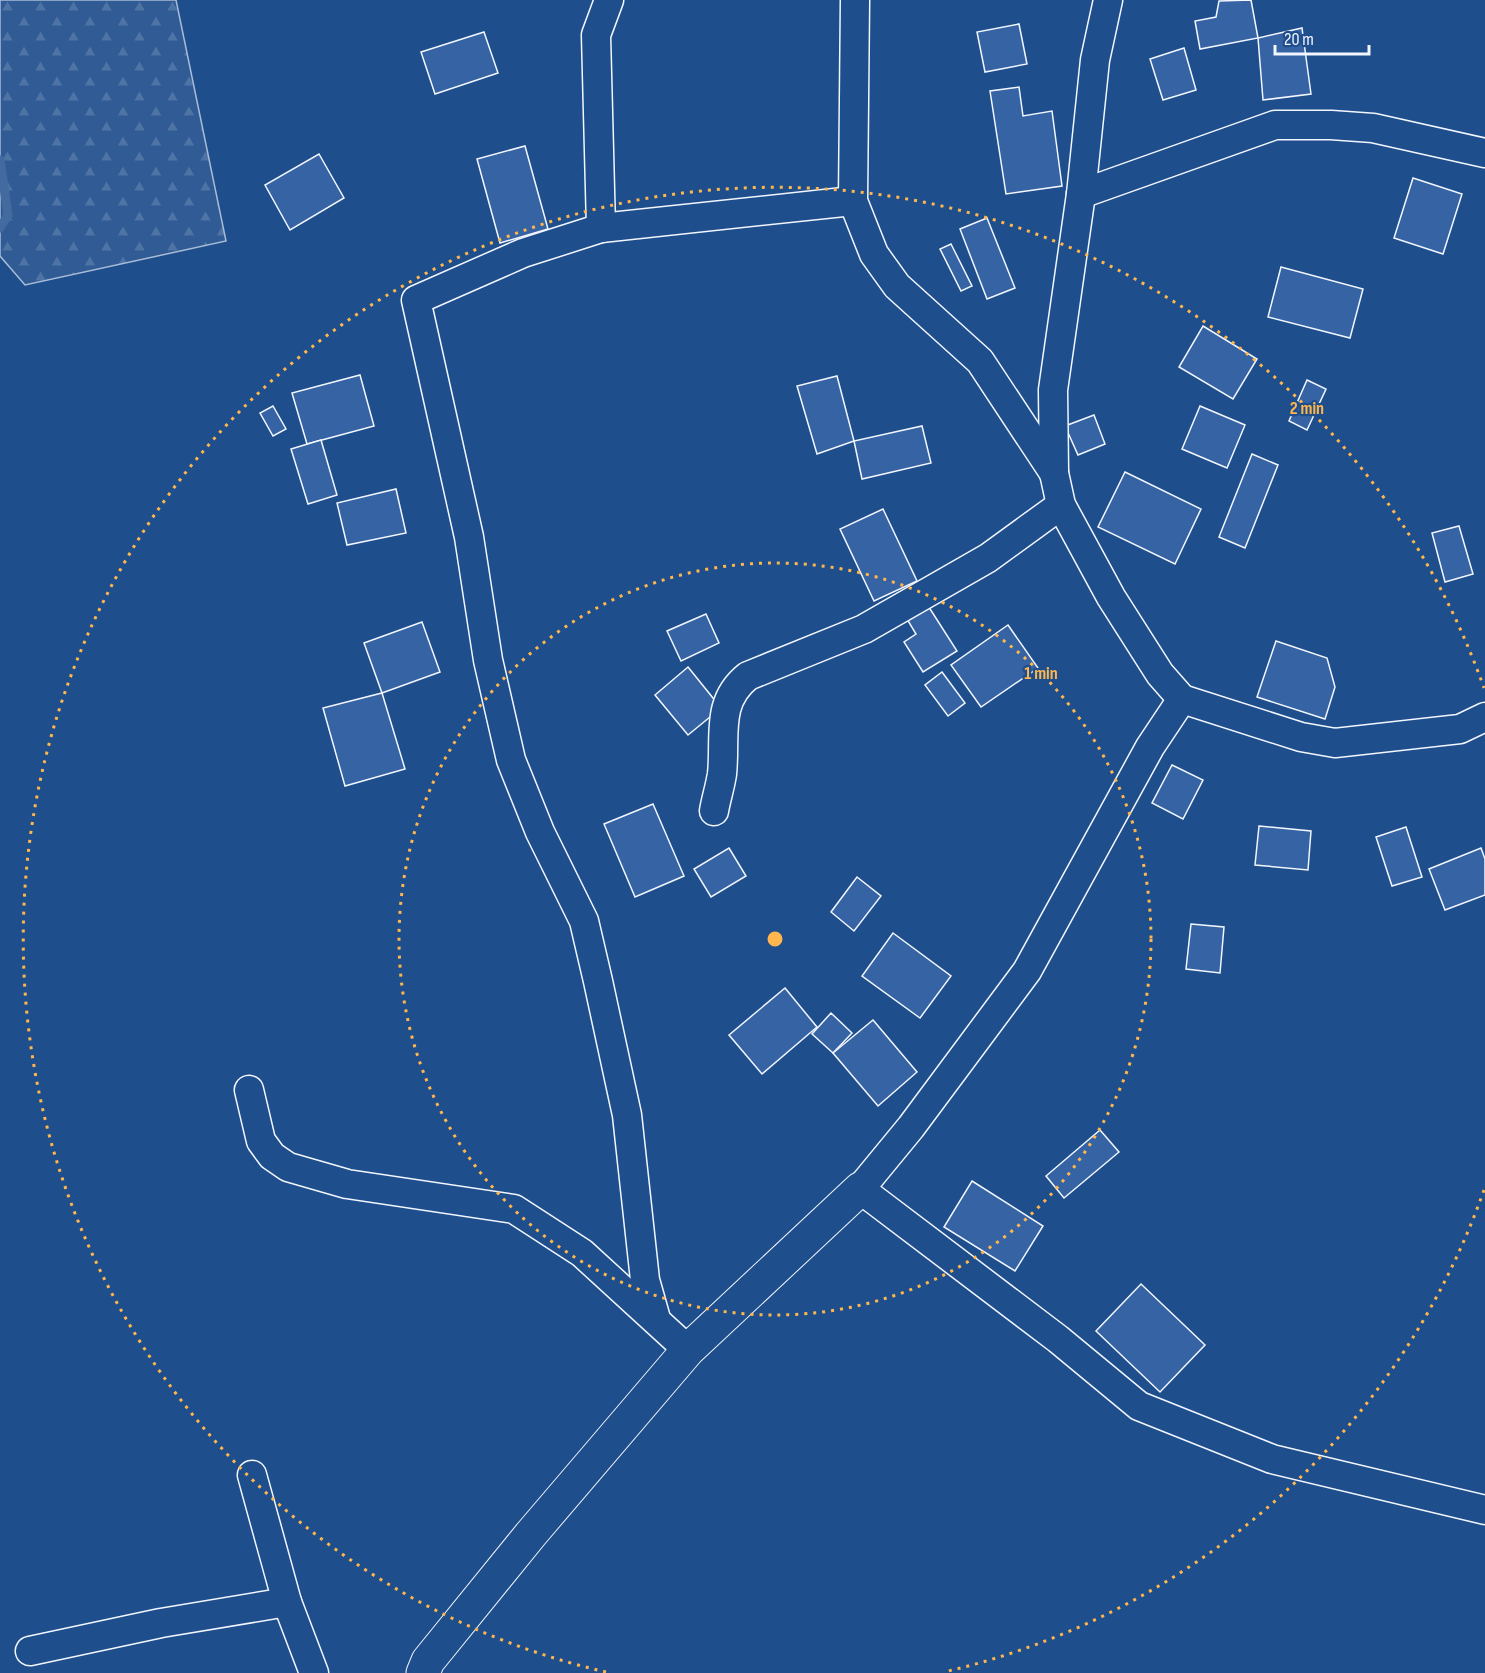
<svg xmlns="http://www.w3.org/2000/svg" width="1485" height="1673" font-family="'Sofia Sans Condensed',sans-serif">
	<defs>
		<pattern id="forest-firs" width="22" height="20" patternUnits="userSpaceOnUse" patternTransform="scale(1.5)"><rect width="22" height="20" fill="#305b95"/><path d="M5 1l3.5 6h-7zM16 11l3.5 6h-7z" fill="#4e73a5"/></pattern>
	</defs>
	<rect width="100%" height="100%" fill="#1f4e8c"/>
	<path fill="url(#forest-firs)" stroke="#a8bbd7" stroke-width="1.5" d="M0 0H176L226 241 25 285 0 256Z"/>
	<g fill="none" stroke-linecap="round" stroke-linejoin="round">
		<path stroke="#446ba0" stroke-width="9" d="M0 160 8 215 0 228"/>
	</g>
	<g fill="#3563a3" stroke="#f2f6ff" stroke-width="1.5">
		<path d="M1251 0 1258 38 1200 49 1195 21 1216 17 1219 1Z"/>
		<path d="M1019 24 1027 64 985 72 977 32Z"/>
		<path d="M1302 28 1311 94 1263 100 1258 38Z"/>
		<path d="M484 32 498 73 435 94 421 52Z"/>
		<path d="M1184 48 1196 90 1163 100 1150 59Z"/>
		<path d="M1019 87 1023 116 1052 111 1062 186 1006 194 990 91Z"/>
		<path d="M525 146 548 229 500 243 477 159Z"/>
		<path d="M319 154 344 198 290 230 265 185Z"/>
		<path d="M1413 178 1462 194 1443 254 1394 238Z"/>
		<path d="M987 218 1015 288 987 299 960 229Z"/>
		<path d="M951 244 972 286 961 291 940 249Z"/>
		<path d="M1281 267 1363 289 1350 338 1268 317Z"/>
		<path d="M1203 326 1257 359 1233 399 1179 367Z"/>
		<path d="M360 375 374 426 307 444 292 393Z"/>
		<path d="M837 376 854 441 817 454 797 386Z"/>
		<path d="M1307 380 1326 389 1307 430 1289 421Z"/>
		<path d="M273 406 286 429 273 436 260 413Z"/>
		<path d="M1200 406 1245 425 1227 468 1182 449Z"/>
		<path d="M1094 415 1105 444 1078 455 1065 426Z"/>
		<path d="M922 426 931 463 862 479 854 441Z"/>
		<path d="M321 440 337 495 308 504 291 449Z"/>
		<path d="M1252 454 1278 465 1245 548 1219 537Z"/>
		<path d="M1125 472 1201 509 1175 564 1098 527Z"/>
		<path d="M396 489 406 533 347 545 337 503Z"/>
		<path d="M883 509 917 581 874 601 840 529Z"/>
		<path d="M1459 526 1473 574 1445 582 1432 533Z"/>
		<path d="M925 601 957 651 923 672 904 642 916 634 904 614Z"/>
		<path d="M706 614 719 643 681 661 667 631Z"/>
		<path d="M422 622 440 672 382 693 364 643Z"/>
		<path d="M1008 625 1038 668 981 707 951 665Z"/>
		<path d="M1276 641 1327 658 1335 687 1325 719 1257 697Z"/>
		<path d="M688 667 721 708 688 735 655 695Z"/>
		<path d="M942 672 965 703 948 716 925 685Z"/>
		<path d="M382 693 405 769 345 786 323 708Z"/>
		<path d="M1172 765 1203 780 1183 819 1152 803Z"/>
		<path d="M653 804 684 876 635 897 604 824Z"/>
		<path d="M1259 826 1311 831 1308 870 1255 865Z"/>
		<path d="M1406 827 1422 877 1392 886 1376 837Z"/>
		<path d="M729 848 746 876 711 897 694 869Z"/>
		<path d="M1481 848 1485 859V895L1445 910 1429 869Z"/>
		<path d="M857 877 881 896 854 931 831 912Z"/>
		<path d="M1191 924 1224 927 1220 973 1186 969Z"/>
		<path d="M893 933 951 976 920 1018 862 976Z"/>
		<path d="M785 988 817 1027 762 1074 729 1035Z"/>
		<path d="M831 1013 852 1033 833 1053 812 1034Z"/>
		<path d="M873 1020 917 1072 878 1106 833 1053Z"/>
		<path d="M1100 1130 1119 1152 1064 1198 1046 1176Z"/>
		<path d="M972 1181 1043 1226 1015 1271 944 1227Z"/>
		<path d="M1141 1284 1205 1345 1160 1392 1096 1331Z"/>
	</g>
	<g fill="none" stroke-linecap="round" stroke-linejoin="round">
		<g stroke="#f2f6ff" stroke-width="31">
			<g id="minor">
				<path d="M855 0 853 201 874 254 897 286 980 361 1054 473"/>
				<path d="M1108 0 1095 60 1081 194 1053 390 1054 473 1061 505 1111 597 1160 674 1182 699 1301 737 1335 743 1460 729 1485 717"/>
				<path d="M1081 194 1275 125H1331L1373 128 1485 153"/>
				<path d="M601 228 596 35 609 0"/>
				<path d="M1182 699 1150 747 1027 971 911 1127 860 1189 1058 1339 1139 1406 1272 1459 1485 1510"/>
				<path d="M714 811C716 799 720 787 722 774 726 737 715 702 748 676L864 629 988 558 1061 505"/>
				<path d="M249 1090 261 1141 272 1156 288 1167 347 1184 514 1209 582 1253 688 1350"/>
				<path d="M656 1319 645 1280 627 1115 598 981 584 921 540 832 511 760 488 660 469 537 416 300 523 253 601 228 853 201"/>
				<path d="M252 1475 287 1602 314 1673"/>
				<path d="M30 1651 161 1623 287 1602"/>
			</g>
		</g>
		<g stroke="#f2f6ff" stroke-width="35">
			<path id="tertiary" d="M423 1673 428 1661 531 1534 688 1350 860 1189"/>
		</g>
		<use href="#minor" stroke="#1f4e8c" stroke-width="28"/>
		<use href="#tertiary" stroke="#1f4e8c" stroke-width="33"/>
	</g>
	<g fill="none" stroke="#ffb74d" stroke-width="3" stroke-dasharray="3 6">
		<circle cx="775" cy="939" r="376"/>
		<path d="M1484 1190A752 752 0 0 1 944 1672M606 1672A752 752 0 1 1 1484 688"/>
	</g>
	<circle cx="775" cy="939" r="9" fill="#ffb74d" stroke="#1f4e8c" stroke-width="3"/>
	<g font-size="18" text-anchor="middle" font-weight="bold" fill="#ffb74d" stroke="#1f4e8c" stroke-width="4.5" stroke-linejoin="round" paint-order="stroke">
		<text x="1307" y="414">2 min</text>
		<text x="1041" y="679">1 min</text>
	</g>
	<path d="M1275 45v9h94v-9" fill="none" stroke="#f2f6ff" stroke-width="3"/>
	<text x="1284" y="45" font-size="18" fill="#f2f6ff" stroke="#1f4e8c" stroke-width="4.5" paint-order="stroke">20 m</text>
</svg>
